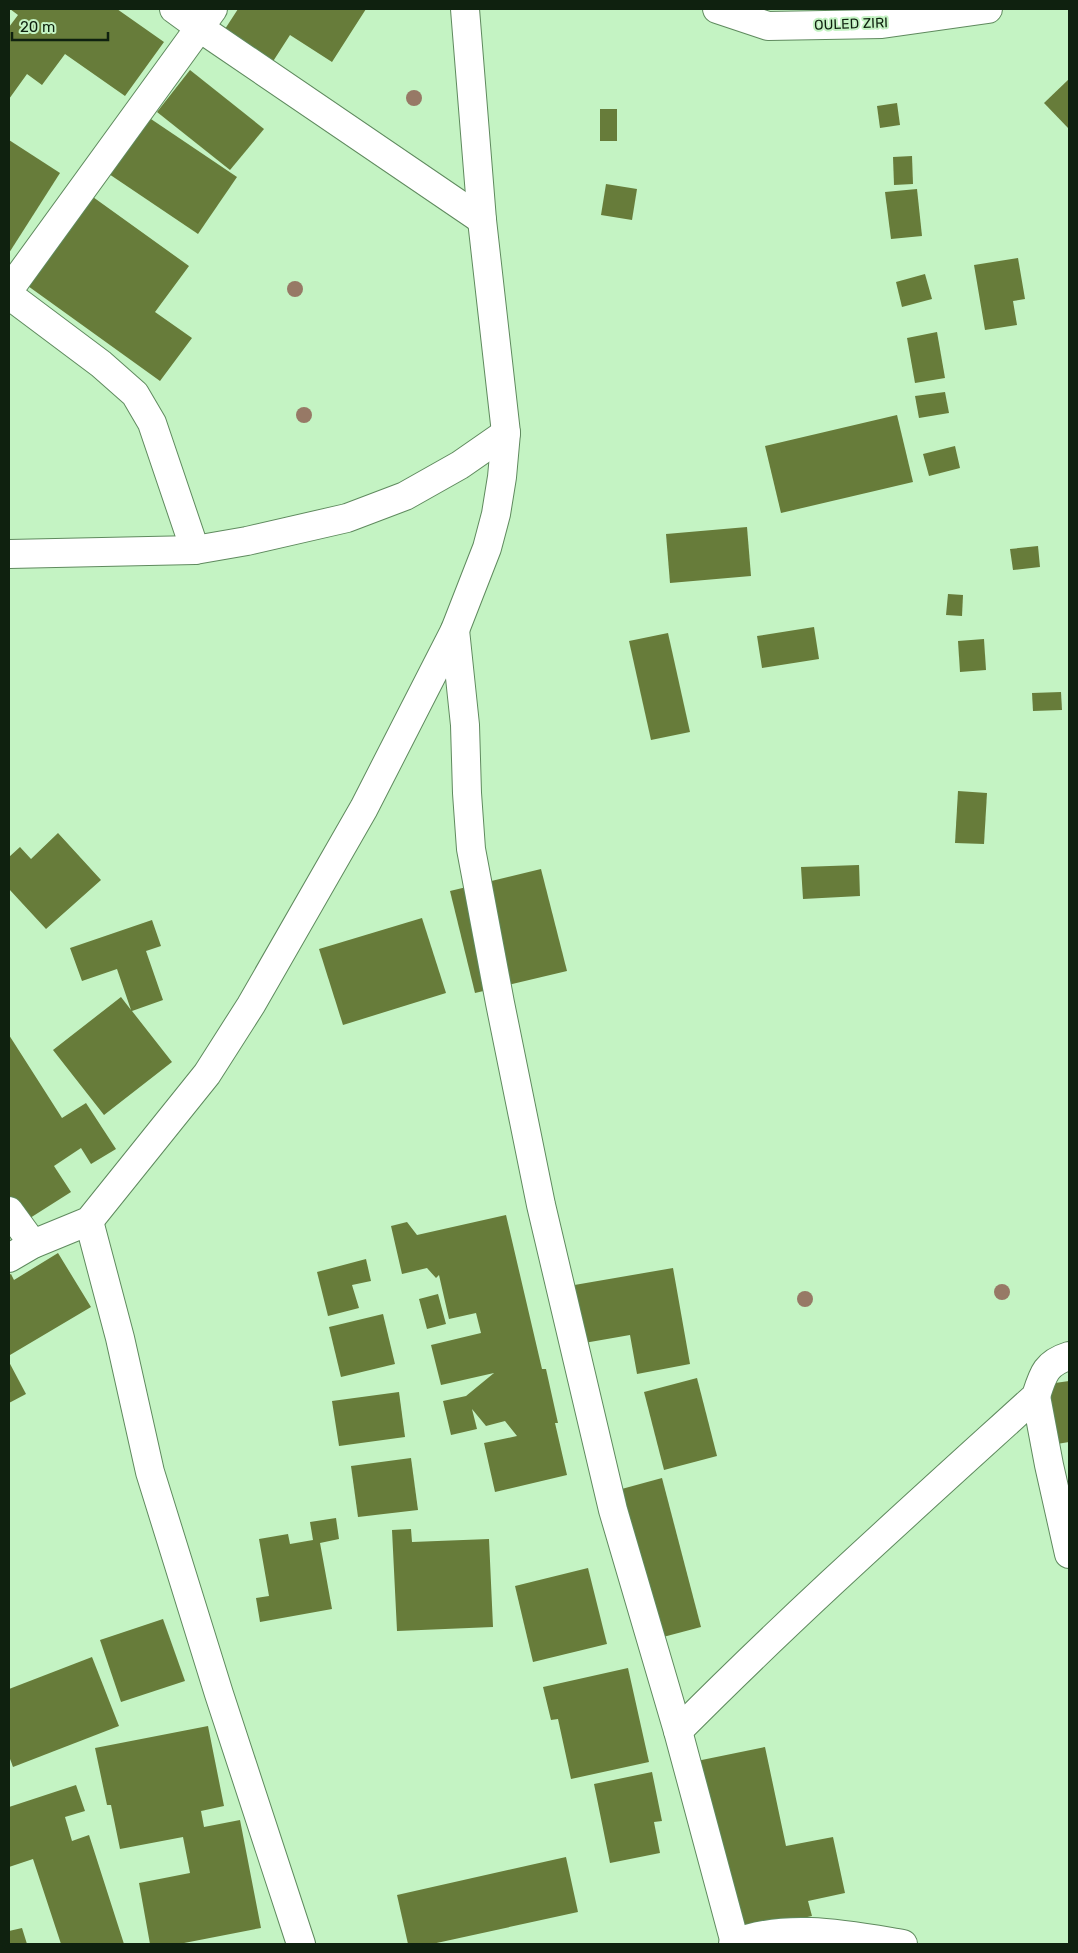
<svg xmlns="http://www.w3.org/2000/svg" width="1078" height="1953" font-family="Rubik,sans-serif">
	<rect width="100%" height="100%" fill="#c4f3c3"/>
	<g fill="#677c3a">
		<path d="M10 9H117L164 42 125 96 65 54 42 85 27 74 9 99V27L18 15Z"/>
		<path d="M238 9H366L332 62 290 35 261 80 212 49Z"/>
		<path d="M190 70 264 129 230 170 157 112Z"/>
		<path d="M1069 79V129L1044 103Z"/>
		<path d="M897 103 900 125 880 128 877 106Z"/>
		<rect x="600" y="109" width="17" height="32"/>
		<path d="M145 115 237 177 198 234 106 172Z"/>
		<path d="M9 140 60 173 9 253Z"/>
		<path d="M912 156 913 184 894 185 893 157Z"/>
		<path d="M606 184 637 189 632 220 601 215Z"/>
		<path d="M917 189 922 236 891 239 885 192Z"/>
		<path d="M86 192 189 266 155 312 192 338 160 381 21 281Z"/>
		<path d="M1018 258 1025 299 1013 301 1017 325 985 330 974 265Z"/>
		<path d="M925 274 932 299 902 307 896 282Z"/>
		<path d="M937 332 945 378 915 383 907 338Z"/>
		<path d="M945 392 949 413 919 418 915 396Z"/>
		<path d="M897 415 913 482 781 513 765 446Z"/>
		<path d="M955 446 960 468 929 476 923 454Z"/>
		<path d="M747 527 751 576 670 583 666 534Z"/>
		<path d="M1038 546 1040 567 1013 570 1010 549Z"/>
		<path d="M948 594 963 595 962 616 946 615Z"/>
		<path d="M814 627 819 659 762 668 757 636Z"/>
		<path d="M668 633 690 732 651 740 629 641Z"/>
		<path d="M984 639 986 670 960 672 958 641Z"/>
		<path d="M1061 692 1062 710 1033 711 1032 693Z"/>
		<path d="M958 791 987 793 984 844 955 843Z"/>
		<path d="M58 833 101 880 46 929 9 889V857L20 847 31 859Z"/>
		<path d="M859 865 860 896 803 899 801 867Z"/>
		<path d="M541 869 567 971 475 993 450 891Z"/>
		<path d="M422 918 446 993 343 1025 319 949Z"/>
		<path d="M152 920 161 946 146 951 163 1000 132 1011 172 1062 104 1115 53 1050 121 997 131 1010 117 969 82 981 70 948Z"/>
		<path d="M9 1035 62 1118 86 1103 116 1149 91 1164 81 1148 54 1166 71 1192 19 1225 9 1210Z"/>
		<path d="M506 1215 542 1369H546L558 1423H555L567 1475 495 1492 484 1443 517 1436 505 1421 486 1426 472 1409 477 1429 451 1435 443 1401 466 1396 494 1373 441 1385 431 1345 481 1333 476 1313 449 1319 439 1275 436 1278 427 1268 402 1274 391 1226 407 1222 417 1235Z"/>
		<path d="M58 1253 91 1307 10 1355 9 1353V1275L11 1274 14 1280Z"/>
		<path d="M366 1259 371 1281 352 1285 359 1308 328 1316 317 1272Z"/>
		<path d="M673 1268 690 1364 637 1374 630 1335 567 1346 557 1288Z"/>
		<path d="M438 1294 446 1324 427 1329 419 1299Z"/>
		<path d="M383 1314 395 1364 341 1377 329 1327Z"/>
		<path d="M9 1362 26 1394 9 1403Z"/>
		<path d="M697 1378 717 1456 664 1470 644 1392Z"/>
		<path d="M1069 1381V1442L1051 1445 1041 1385Z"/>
		<path d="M399 1392 405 1437 339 1446 332 1401Z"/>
		<path d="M411 1458 418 1510 358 1517 351 1466Z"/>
		<path d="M662 1478 701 1627 648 1641 607 1493Z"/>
		<path d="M336 1518 339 1539 320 1543 332 1609 260 1622 256 1598 269 1596 259 1539 288 1534 290 1544 313 1540 310 1522Z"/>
		<path d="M411 1529 412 1542 489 1539 493 1627 397 1631 392 1530Z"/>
		<path d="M588 1568 607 1644 533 1662 515 1586Z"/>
		<path d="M163 1619 185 1681 121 1702 100 1640Z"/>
		<path d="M92 1657 119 1726 13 1767 9 1756V1689Z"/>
		<path d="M628 1668 649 1762 571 1779 558 1719 551 1720 543 1687Z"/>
		<path d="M208 1726 224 1806 201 1811 204 1827 240 1820 261 1928 179 1944H150L139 1883 190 1873 183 1837 120 1849 111 1805H107L95 1748Z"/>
		<path d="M765 1747 786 1846 833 1837 845 1893 808 1901 812 1916 723 1935 687 1763Z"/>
		<path d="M652 1772 662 1821 654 1822 660 1853 610 1863 594 1784Z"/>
		<path d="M76 1785 85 1811 65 1817 72 1841 89 1835 124 1944H61L33 1859 9 1867V1807Z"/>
		<path d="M566 1857 578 1912 432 1944H408L397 1895Z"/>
		<path d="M22 1928 27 1944H9V1931Z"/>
	</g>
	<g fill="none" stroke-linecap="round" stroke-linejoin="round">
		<g stroke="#5f8a5e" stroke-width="30">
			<g id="minor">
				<path d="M174 9 200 28 482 220"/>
				<path d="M717 9 768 26 882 24 988 9"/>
				<path d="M9 290 213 9"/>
				<path d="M9 295 101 364 135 394 152 423 195 550"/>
				<path d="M9 554 195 550 247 541 347 518 405 496 460 465 506 433"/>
				<path d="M455 630 465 725 467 793 471 849 500 1003 541 1205 613 1510 678 1731 735 1943"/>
				<path d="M9 1211 33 1244"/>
				<path d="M89 1221 120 1338 150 1472 219 1694 301 1944"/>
				<path d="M9 1258 33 1244 89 1221 207 1074 251 1005 364 808 455 630 487 548 496 514 502 477 506 433 482 220 465 9"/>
				<path d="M1036 1396 1049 1465 1069 1554"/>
				<path d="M678 1731C793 1615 915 1506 1036 1396 1043 1374 1046 1363 1069 1356"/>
				<path d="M733 1944C786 1922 848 1935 903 1944"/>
			</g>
		</g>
		<use href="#minor" stroke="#fff" stroke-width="28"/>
	</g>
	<g fill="#977966">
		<circle cx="414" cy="98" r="8"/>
		<circle cx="295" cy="289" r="8"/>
		<circle cx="304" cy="415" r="8"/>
		<circle cx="1002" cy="1292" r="8"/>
		<circle cx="805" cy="1299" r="8"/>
	</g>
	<g text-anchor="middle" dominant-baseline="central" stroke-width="4" stroke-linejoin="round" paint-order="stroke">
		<g font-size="14" fill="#0f210f" stroke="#c4f3c3">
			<text transform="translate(851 24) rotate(-2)">OULED ZIRI</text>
		</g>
	</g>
	<rect width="1078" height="1953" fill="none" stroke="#0f210f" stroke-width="20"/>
	<path d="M12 32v8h96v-8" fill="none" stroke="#0f210f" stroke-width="2.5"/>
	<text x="20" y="32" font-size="15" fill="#0f210f" stroke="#c4f3c3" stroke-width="4" paint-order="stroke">20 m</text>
</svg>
